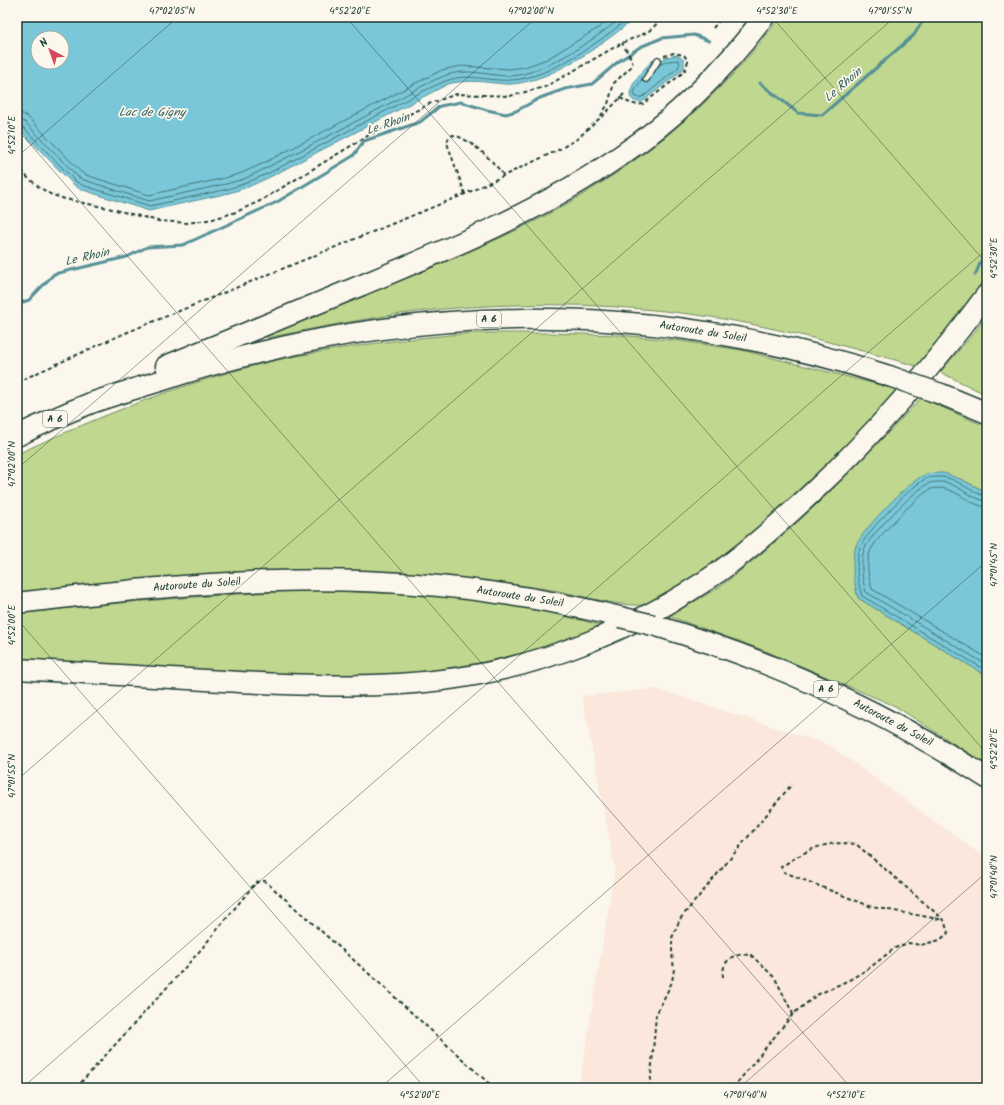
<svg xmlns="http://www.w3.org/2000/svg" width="1004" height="1105" font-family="Kalam,sans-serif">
	<rect width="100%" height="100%" fill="#fbf7ec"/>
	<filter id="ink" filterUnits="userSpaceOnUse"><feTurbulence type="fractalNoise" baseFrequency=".025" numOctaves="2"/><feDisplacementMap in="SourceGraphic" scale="8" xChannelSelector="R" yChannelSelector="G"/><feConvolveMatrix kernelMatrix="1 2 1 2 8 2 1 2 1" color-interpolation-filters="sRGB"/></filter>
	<g filter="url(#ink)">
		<path fill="#fbe7db" d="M657 689 829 745 987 859V1088H579L615 869 582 696Z"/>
		<g fill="#bfd78e" stroke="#6f8a61">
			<path d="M780 17H987V277L960 315 920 367C845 346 768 324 690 314 618 305 544 302 471 307 402 311 334 324 267 338V333C317 314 366 295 416 274 469 252 522 230 572 201 652 154 725 93 780 17Z"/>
			<path d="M987 314V395L940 372 974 333Z"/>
			<path d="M474 333H547L620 335 681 341 741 350 900 390 843 453 739 547 649 605C619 607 588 597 558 591 509 583 459 577 409 573 278 563 147 578 17 593V454C102 415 191 379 282 359 346 346 409 338 474 333Z"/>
			<path d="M921 398 987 427V492L960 479 856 545C853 564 854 579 858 598L987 676V765L895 706 763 650 668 616C686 605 709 595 726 582 797 528 860 463 921 398Z"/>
			<path d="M311 590 431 595 523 605 607 627 507 662 412 676 303 679 17 660V614C115 602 213 595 311 590Z"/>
		</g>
		<g fill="#7ac7d9" stroke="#569097" fill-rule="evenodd">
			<path d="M17 17H636C605 43 553 81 512 84 506 85 499 83 494 83 478 81 464 80 448 84L270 177 248 187 229 193 149 211 80 189 73 184 18 128 17 125ZM38 38H62V62H38Z"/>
			<path d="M677 55 684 60V67L681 71 642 102C612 102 647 65 655 58L660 61 667 57Z"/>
			<path d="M944 473 960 479 987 492V676L858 598C854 581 850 563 856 546 861 531 910 480 926 474 931 473 938 473 944 473Z"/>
		</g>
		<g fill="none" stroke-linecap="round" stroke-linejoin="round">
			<g stroke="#437476" stroke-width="1">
				<path d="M643 77 634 92 635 96 639 98 644 96 678 68 680 63 678 60 668 61 659 65"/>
				<path d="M17 113 23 114 28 117 81 172 86 175 149 195 225 178 242 173 264 163 414 84 442 70 461 66 510 69 525 67 547 59 600 27 613 17"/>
				<path d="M17 120 25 122 78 177 84 180 149 201 226 184 244 179 266 168C304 149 342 129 379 109 401 98 422 85 444 76 467 67 488 76 511 76 544 74 597 38 622 17"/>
				<path d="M17 125 22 126 75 181 82 185 150 206 228 189 246 183 269 173C305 154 342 134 378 115 401 103 423 90 446 81 468 72 489 82 512 80 550 78 601 41 630 17"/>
				<path d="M987 496C971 494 958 478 942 477 938 477 931 477 927 478 913 484 865 533 860 548 855 562 857 581 862 596L987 671"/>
				<path d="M987 501C971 500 958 483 942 482 939 482 933 482 930 483 917 487 868 537 864 550 860 563 862 580 866 592L987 665"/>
				<path d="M987 507C971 506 958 490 941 488 938 488 932 488 929 490 917 497 874 539 870 552 866 563 868 578 872 589L987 658"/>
			</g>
			<g stroke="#569097" stroke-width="3">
				<path d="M760 83 798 113 822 115 914 35 925 17"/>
				<path d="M975 275 987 248"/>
				<path d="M17 304 29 300 54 274 127 257 147 247 183 245 277 202 353 156 364 141 420 122 440 106 461 102 487 110 506 114 516 111 540 98 565 89 592 84 619 61 640 47 662 38 694 35 709 41"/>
			</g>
			<g stroke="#1f3d34" stroke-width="8">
				<path id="service" d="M646 79 658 60"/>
			</g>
			<g stroke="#1f3d34" stroke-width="23">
				<g id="motorway">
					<path d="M166 366C232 339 297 312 362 285 451 248 541 211 620 156 676 118 724 70 764 17"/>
					<path d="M941 394 987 413"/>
					<path d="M17 436C41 424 66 413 91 403 114 395 137 388 160 381 401 301 647 297 889 376"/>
					<path d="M17 603C103 593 189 583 275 581 391 577 507 589 620 617"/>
					<path d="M653 625C772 660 883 711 987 778"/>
					<path d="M17 669C91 673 166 678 240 682 308 685 374 689 442 680 542 668 638 628 720 571 753 547 784 519 814 491 878 431 935 364 987 294"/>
				</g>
			</g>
			<g stroke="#1f3d34" stroke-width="2" stroke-dasharray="4 3" stroke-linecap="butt">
				<path d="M713 28 722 17"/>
				<path d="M620 98C628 102 634 106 643 104L679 76 685 70 688 61 684 55 674 53 664 56"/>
				<path d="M602 117 624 94"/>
				<path d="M17 165 28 178 39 187 50 194 65 199 108 208 158 221 188 223 213 219 236 212 260 201 369 135 431 103 457 94 510 96 545 87 622 43 648 32 664 17"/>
				<path d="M465 194 447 143 449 137 453 135C469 138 495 162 504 176"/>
				<path d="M17 382 123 334 465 194 560 149 577 139 599 119 608 104 614 83 633 65 631 58 622 43"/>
				<path d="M723 977C722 967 727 957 738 955 741 954 747 955 751 955L775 978 793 1014"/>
				<path d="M76 1088 198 953 253 886 258 882 265 881 376 980 494 1088"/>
				<path d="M650 1088 656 1015 672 982 674 969 672 954V938L680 919 792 784"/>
				<path d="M733 1088 793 1014 817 995 851 979 868 969 895 948 908 943 921 945 940 940 948 933 944 920 856 844C824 840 807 850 781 867L784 872 872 907 944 920"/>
			</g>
			<use href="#service" stroke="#fbf7ec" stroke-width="5.5"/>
			<use href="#motorway" stroke="#fbf7ec" stroke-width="20"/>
			<g stroke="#1f3d34" stroke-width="23" stroke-linecap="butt">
				<g id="motorway-bridge">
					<path d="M889 376 941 394"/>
					<path d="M620 617 653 625"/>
				</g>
			</g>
			<use href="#motorway-bridge" stroke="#fbf7ec" stroke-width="20"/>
		</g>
	</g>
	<path fill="none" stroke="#1f3d34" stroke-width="1" stroke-opacity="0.45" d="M346 17 987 754M772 17 987 264M17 129 851 1088M17 157 178 17M17 469 537 17M17 619 425 1088M17 780 895 17M22 1088 987 249M380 1088 987 561M739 1088 987 872"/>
	<g text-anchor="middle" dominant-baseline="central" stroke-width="3.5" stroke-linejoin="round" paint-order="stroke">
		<g fill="#fbf7ec" stroke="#61756b" stroke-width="1">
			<rect x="477" y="311" width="24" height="16" rx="3"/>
			<rect x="43" y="411" width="24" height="16" rx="3"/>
			<rect x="814" y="681" width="24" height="16" rx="3"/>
		</g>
		<g font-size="10" font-weight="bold" fill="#1f3d34">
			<text x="489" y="319">A 6</text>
			<text x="55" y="419">A 6</text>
			<text x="826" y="689">A 6</text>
		</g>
		<g font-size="11" fill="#1f3d34" stroke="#fbf7ec">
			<text transform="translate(703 332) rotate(9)">Autoroute du Soleil</text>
			<text transform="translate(197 585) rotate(-4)">Autoroute du Soleil</text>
			<text transform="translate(520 597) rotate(9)">Autoroute du Soleil</text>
			<text transform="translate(893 723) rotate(28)">Autoroute du Soleil</text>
		</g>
		<g font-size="12" font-style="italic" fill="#36605d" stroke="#fbf7ec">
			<text transform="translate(843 85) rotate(-41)">Le Rhoin</text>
			<text x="152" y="112">Lac de Gigny</text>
			<text transform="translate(388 124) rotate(-19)">Le Rhoin</text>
			<text transform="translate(87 257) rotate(-13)">Le Rhoin</text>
		</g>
	</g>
	<rect width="1004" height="1105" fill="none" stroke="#fbf7ec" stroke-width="44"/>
	<g transform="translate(50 50) rotate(319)"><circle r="19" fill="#fbf7ec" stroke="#a3ada2"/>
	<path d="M0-3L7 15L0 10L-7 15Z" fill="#d1495b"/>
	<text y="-6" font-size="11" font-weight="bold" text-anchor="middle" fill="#1f3d34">N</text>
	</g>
	<rect x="22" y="22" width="960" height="1061" fill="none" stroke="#1f3d34" stroke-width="1.5"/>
	<g font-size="10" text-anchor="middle" fill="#1f3d34">
		<text x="172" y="14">47°02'05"N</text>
		<text x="350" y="14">4°52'20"E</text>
		<text x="531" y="14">47°02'00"N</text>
		<text x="777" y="14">4°52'30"E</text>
		<text x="890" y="14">47°01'55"N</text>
		<text transform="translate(11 135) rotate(-90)" y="4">4°52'10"E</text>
		<text transform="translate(993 258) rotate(-90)" y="4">4°52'30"E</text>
		<text transform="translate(11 464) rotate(-90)" y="4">47°02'00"N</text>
		<text transform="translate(993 565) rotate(-90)" y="4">47°01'45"N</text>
		<text transform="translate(11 625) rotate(-90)" y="4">4°52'00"E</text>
		<text transform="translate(993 749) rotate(-90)" y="4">4°52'20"E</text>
		<text transform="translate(11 776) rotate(-90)" y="4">47°01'55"N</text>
		<text transform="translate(993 877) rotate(-90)" y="4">47°01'40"N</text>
		<text x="420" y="1098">4°52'00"E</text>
		<text x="745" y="1098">47°01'40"N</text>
		<text x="846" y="1098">4°52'10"E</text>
	</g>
</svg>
